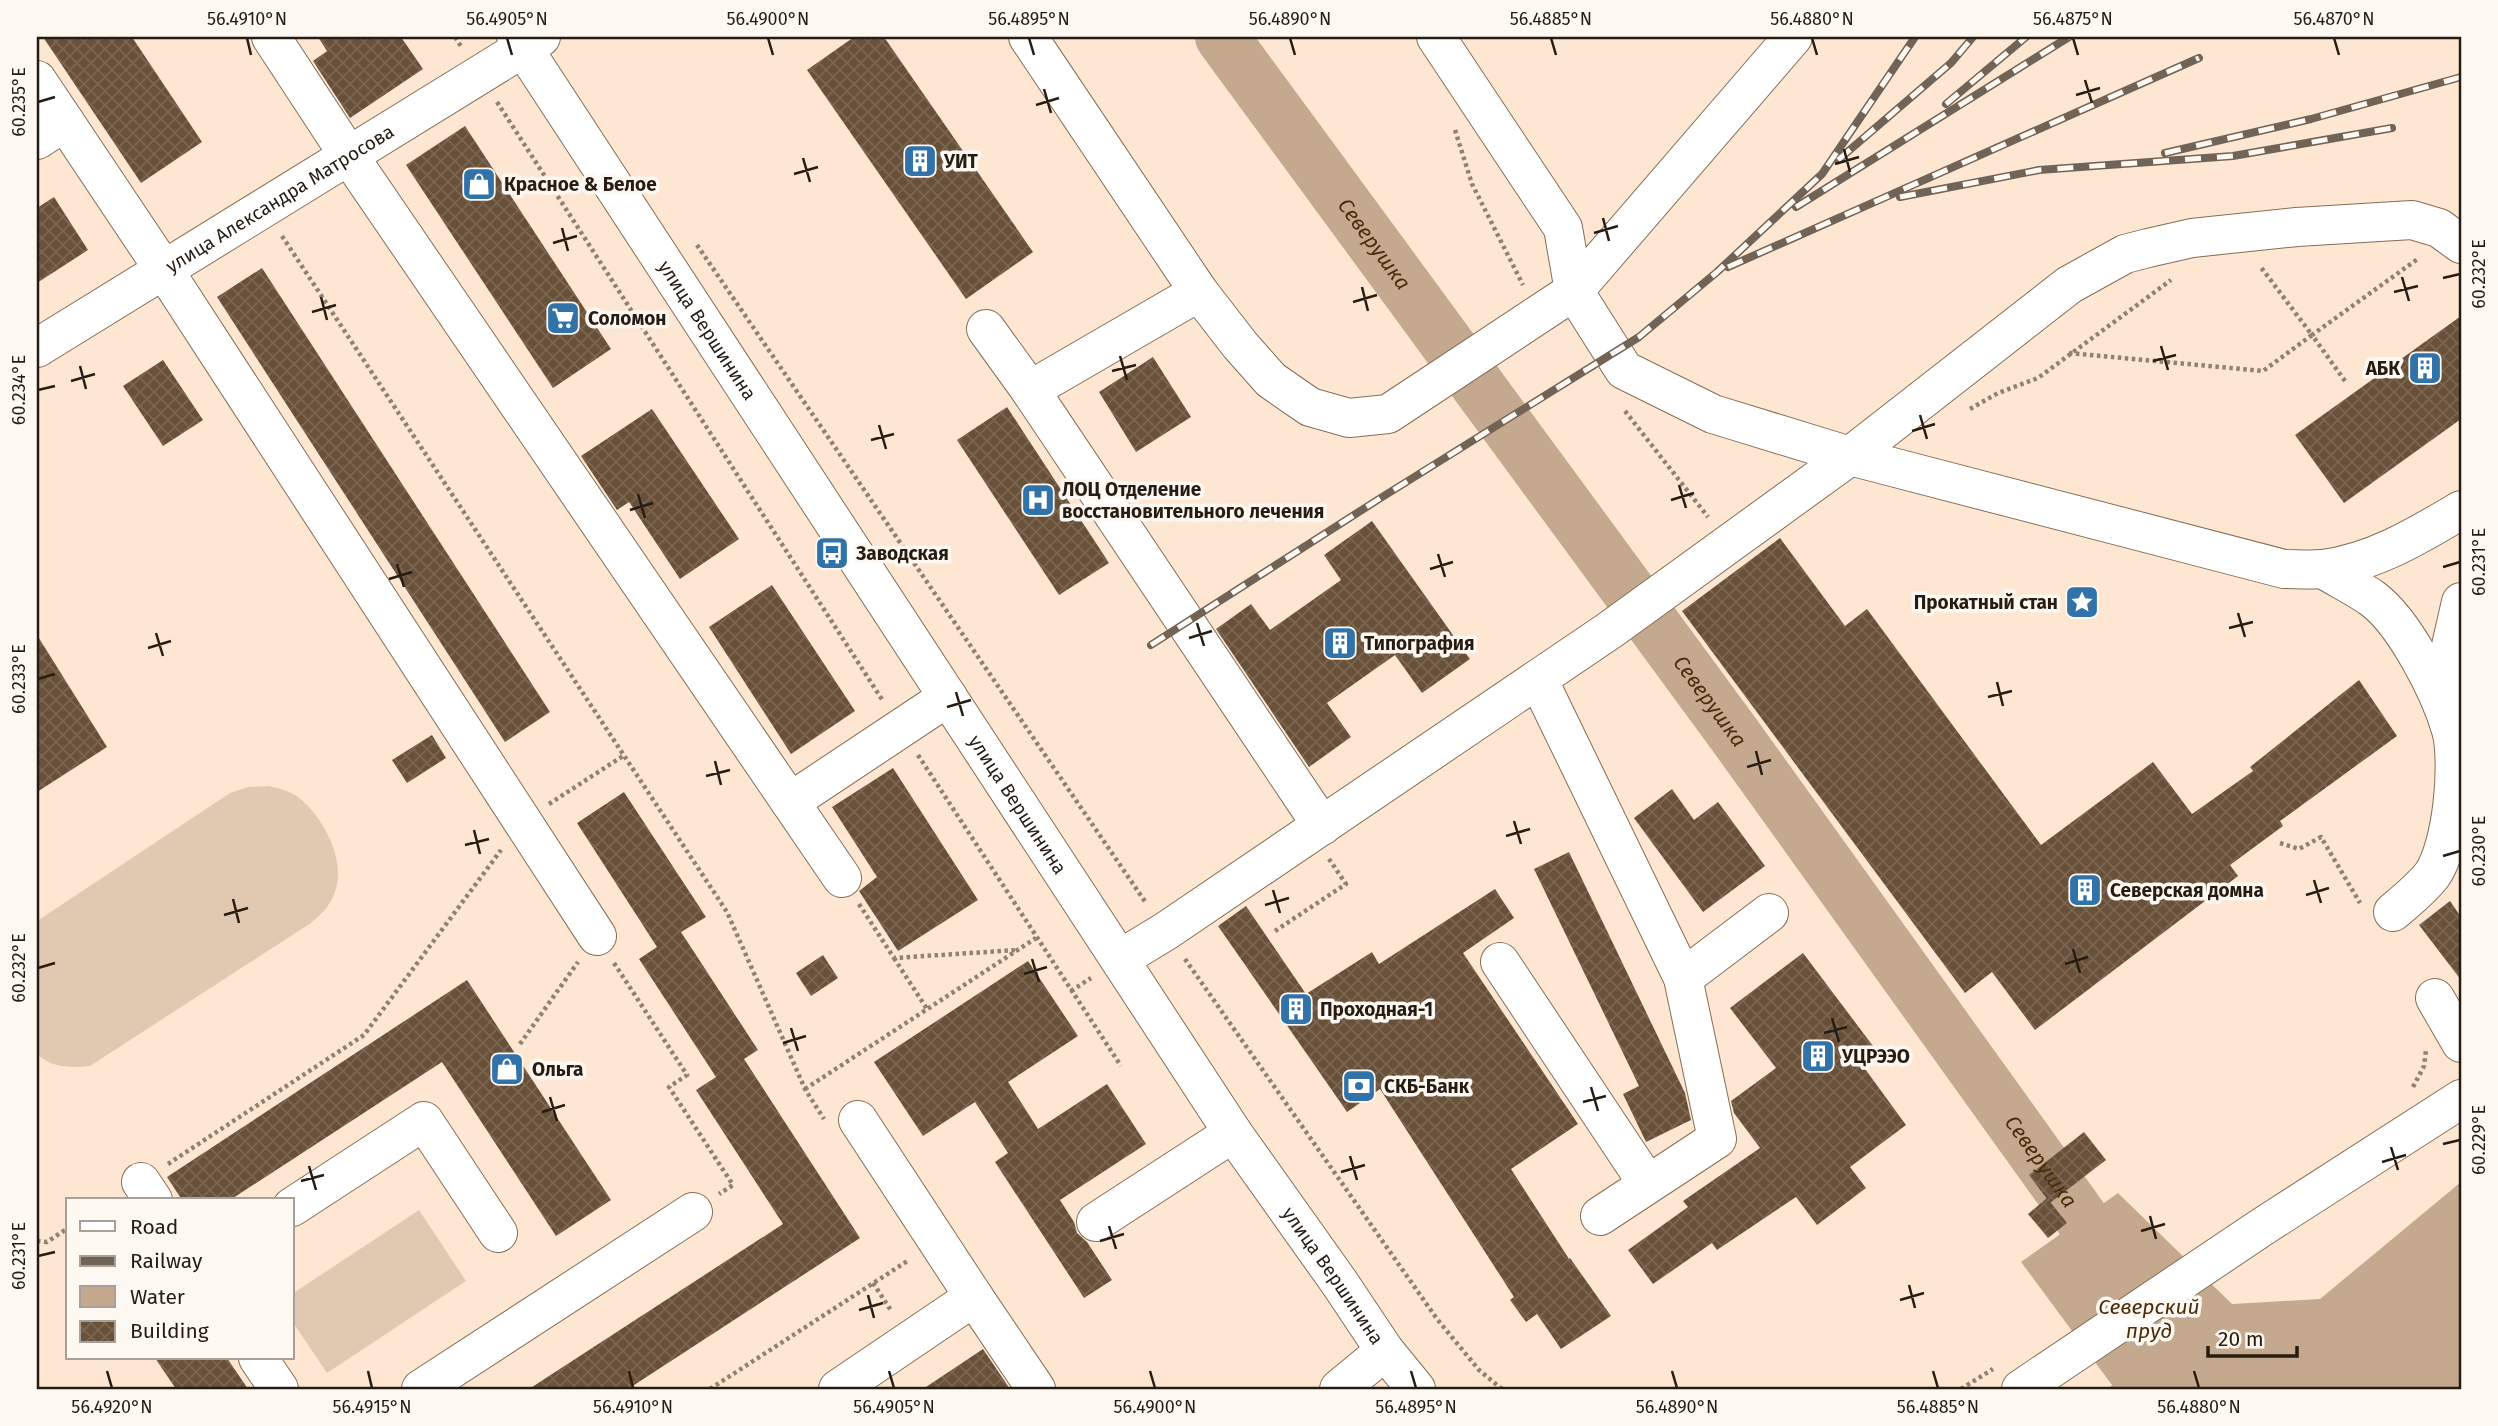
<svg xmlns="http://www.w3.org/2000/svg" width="2498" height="1426" font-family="'Fira Sans',sans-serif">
	<defs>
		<pattern id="building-cross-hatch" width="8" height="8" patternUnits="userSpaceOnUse" patternTransform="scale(1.75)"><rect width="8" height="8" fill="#695139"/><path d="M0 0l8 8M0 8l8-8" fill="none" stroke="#7a6652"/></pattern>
	</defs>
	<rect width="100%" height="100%" fill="#fee7d2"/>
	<g fill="#e1c9b1">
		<path d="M269 786C282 789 293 792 303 801 327 823 349 867 332 899 327 909 319 916 311 923L90 1066C71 1068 51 1068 37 1054V921L230 793 249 787Z"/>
		<path d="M419 1210 466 1281 327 1373 292 1321V1294Z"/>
	</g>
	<path fill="#c4a98e" d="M2461 1182V1389H2109L2112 1385 2021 1262 2118 1193 2232 1304 2320 1299Z"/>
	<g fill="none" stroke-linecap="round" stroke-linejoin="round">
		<path stroke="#c4a98e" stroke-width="54" id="s1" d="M1222 37 1736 737 2082 1219 2131 1274"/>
	</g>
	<g fill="url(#building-cross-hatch)">
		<path d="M43 37H132L202 142 141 183Z"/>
		<path d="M318 37H401L423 69 350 118 313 61 327 51Z"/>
		<path d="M854 37H884L1033 252 966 299 807 70Z"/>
		<path d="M465 126 611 349 553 388 406 165Z"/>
		<path d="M54 197 88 250 37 283V208Z"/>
		<path d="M262 268 550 712 505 742 217 297Z"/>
		<path d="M2461 316V419L2344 503 2295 435Z"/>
		<path d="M1153 357 1191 417 1136 452 1099 392Z"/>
		<path d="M163 360 203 420 163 446 123 386Z"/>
		<path d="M1007 407 1109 563 1059 595 957 440Z"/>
		<path d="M652 409 739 539 680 579 629 502 617 510 581 456Z"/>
		<path d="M1372 521 1470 659 1422 693 1395 655 1327 703 1351 737 1309 767 1216 629 1251 604 1270 630 1341 580 1324 555Z"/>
		<path d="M1780 538 1845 626 1867 609 2041 845 2153 762 2192 814 2253 771 2250 767 2359 680 2397 736 2280 821 2283 826 2230 865 2238 876 2035 1030 1992 972 1965 993 1682 611Z"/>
		<path d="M772 585 855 711 791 754 709 627Z"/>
		<path d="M37 635 107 747 37 792Z"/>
		<path d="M432 735 446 758 407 783 392 760Z"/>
		<path d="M893 768 978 900 898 951 859 891 877 877 832 807Z"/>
		<path d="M1672 789 1694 820 1718 802 1765 866 1703 912 1634 818Z"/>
		<path d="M624 792 706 917 681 932 758 1050 744 1059 860 1238 628 1389H529L783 1224 696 1090 716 1077 639 959 657 947 577 823Z"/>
		<path d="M1569 852 1685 1093 1691 1120 1646 1142 1623 1094 1639 1086 1534 869Z"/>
		<path d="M1495 889 1514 918 1463 953 1578 1124 1511 1169 1569 1259 1570 1258 1611 1316 1561 1349 1537 1314 1526 1322 1510 1300 1514 1297 1380 1089 1347 1112 1218 926 1246 906 1306 994 1372 952 1379 964Z"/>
		<path d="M2450 901 2461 917V980L2419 925Z"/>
		<path d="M1803 953 1876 1050 1860 1062 1906 1125 1850 1167 1866 1188 1817 1225 1796 1197 1717 1250 1712 1243 1653 1284 1628 1250 1688 1207 1683 1201 1760 1148 1734 1113 1731 1101 1776 1068 1730 1008Z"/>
		<path d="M823 955 838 978 811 996 796 973Z"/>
		<path d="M1028 961 1078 1036 1008 1082 1038 1129 1107 1084 1146 1144 1060 1200 1074 1222 1077 1233 1087 1242 1112 1280 1084 1298 995 1162 1008 1153 975 1102 923 1136 874 1062Z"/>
		<path d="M467 980 611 1200 556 1236 442 1062 230 1200H182L167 1177Z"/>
		<path d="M2084 1132 2106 1160 2050 1203 2029 1175Z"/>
		<path d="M2047 1198 2067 1223 2048 1238 2028 1214Z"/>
		<path d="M983 1349 1010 1389H923Z"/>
		<path d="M155 1358H227L248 1389H176Z"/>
	</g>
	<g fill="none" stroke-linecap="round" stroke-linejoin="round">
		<g stroke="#866d55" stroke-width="40">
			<g id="minor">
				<path d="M271 37 349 156 842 878"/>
				<path d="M1028 37 1199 292 1240 345 1271 380 1310 407 1349 418 1388 414 1574 291 1793 37"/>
				<path d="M1436 37 1563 228 1574 291 1624 370 1713 414 1850 456 2284 569C2296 569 2310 570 2322 569 2373 563 2419 535 2461 510"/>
				<path d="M37 80 164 270 597 936"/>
				<path d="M37 140 65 122"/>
				<path d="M986 329 1030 390 1322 826"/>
				<path id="s2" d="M37 348 541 37"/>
				<path d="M1030 390 1199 292"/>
				<path d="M2323 569C2339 579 2358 588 2373 599 2405 623 2440 692 2451 730 2460 763 2452 847 2432 875 2421 889 2406 901 2393 912"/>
				<path d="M1538 679 1683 978 1717 1139 1600 1216"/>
				<path d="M2451 708 2448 659 2461 602"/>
				<path d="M790 802 948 697"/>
				<path d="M1120 959 1166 931 1610 630 1850 456 2069 285 2125 254 2148 248 2192 238 2297 227 2412 220 2439 228 2461 244"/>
				<path d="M1500 962 1647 1183"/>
				<path d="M1683 978 1769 913"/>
				<path d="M2435 998 2461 1043"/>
				<path d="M858 1120 974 1297"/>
				<path d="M141 1182 153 1200"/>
				<path d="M292 1207 424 1121 498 1233"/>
				<path d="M1096 1222 1233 1133"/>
				<path d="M258 1358 279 1389"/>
				<path d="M421 1389 693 1212"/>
				<path d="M838 1389 974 1297 1036 1389"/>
				<path d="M1339 1389 1385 1351"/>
			</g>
		</g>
		<g stroke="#866d55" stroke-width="40">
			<g id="major">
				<path id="s3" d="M516 37 1233 1133 1339 1282 1385 1351 1416 1389"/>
				<path d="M2021 1389 2262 1227 2461 1099"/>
			</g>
		</g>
		<g stroke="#918171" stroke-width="4.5" stroke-dasharray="3.5 3.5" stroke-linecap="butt">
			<path d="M455 37 462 48"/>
			<path d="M497 102 883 701"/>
			<path d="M1455 130 1472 184 1523 285"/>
			<path d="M282 236 727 912 805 1089 824 1119"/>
			<path d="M697 245 1146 903"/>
			<path d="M2069 353 2263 371 2312 335 2260 266"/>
			<path d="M2345 381 2312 335 2419 258"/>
			<path d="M1970 409 1998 393 2038 378 2171 280"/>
			<path d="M1625 411 1708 517"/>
			<path d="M918 755 1121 1066"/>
			<path d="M549 804 623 756"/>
			<path d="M2280 843 2299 849 2321 837 2360 903"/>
			<path d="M859 904 894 958 1017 950"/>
			<path d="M1275 931 1346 884 1329 859"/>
			<path d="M894 958 927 1009"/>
			<path d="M1185 959 1437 1319 1479 1370 1502 1389"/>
			<path d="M614 963 687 1075 669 1087 733 1185 719 1194"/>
			<path d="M1071 991 1091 978"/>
			<path d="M520 1044 578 962"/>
			<path d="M2413 1087 2424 1066 2426 1050"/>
			<path d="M805 1089 1036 938"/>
			<path d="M168 1164 364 1035 501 850"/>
			<path d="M37 1241 47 1242 68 1228"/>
			<path d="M873 1283 892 1312"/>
			<path d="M710 1389 909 1260"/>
			<path d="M1961 1389 1993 1369"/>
		</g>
		<use href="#minor" stroke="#fff" stroke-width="38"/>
		<use href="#major" stroke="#fff" stroke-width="38"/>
		<g stroke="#716355" stroke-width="8">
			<g id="rail">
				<path d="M1946 104 2026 37"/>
				<path d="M2165 153 2311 119 2461 77"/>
				<path d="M1838 160 1951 63 1973 37"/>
				<path d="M1900 197 2039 170 2233 156 2392 128"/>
				<path d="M1796 207 2069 37"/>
				<path d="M1728 267 2199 58"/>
				<path d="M1151 645 1379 499 1639 337 1717 272 1822 174 1915 37"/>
			</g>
		</g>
		<use href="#rail" stroke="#fef8f2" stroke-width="5" stroke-dasharray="16" stroke-linecap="butt"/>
	</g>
	<path fill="none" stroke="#261c12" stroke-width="2.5" d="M247 38 251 55M507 38 512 55M768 38 773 55M1029 38 1034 55M1290 38 1295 55M1551 38 1556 55M1812 38 1817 55M2073 38 2078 55M2334 38 2339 55M2085 80 2092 103M1044 89 1051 113M2076 95 2100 88M38 102 55 97M1036 105 1059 98M1844 149 1850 172M803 158 810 182M1835 164 1859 157M794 174 818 167M1603 218 1609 241M562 228 568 251M1594 233 1618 226M553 243 577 236M2402 277 2409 301M2443 278 2460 274M1362 287 1368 311M2394 292 2418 286M321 297 327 320M1353 302 1377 295M312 312 336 305M2161 346 2168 370M1120 356 1127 380M2153 361 2176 355M80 366 86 389M1112 371 1136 365M71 381 95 374M38 390 55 386M1920 415 1927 439M879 425 886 449M1912 431 1935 424M871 440 894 434M1679 485 1686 508M638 494 645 518M1671 500 1694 493M630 510 653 503M1438 554 1445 577M397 564 404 587M2443 567 2460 562M1430 569 1453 562M389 579 412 572M2238 613 2245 637M1197 623 1204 646M2229 628 2253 622M156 633 163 656M1189 638 1212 631M148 648 171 641M38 679 55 674M1997 682 2003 706M956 692 963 716M1988 697 2012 691M947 707 971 700M1756 751 1762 775M715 761 721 785M1747 767 1771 760M706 776 730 770M1514 821 1521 844M474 830 480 854M1506 836 1530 829M465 845 489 839M2443 856 2460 851M2314 880 2321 903M1273 890 1280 913M2306 895 2329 888M233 899 239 923M1265 905 1289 898M224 915 248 908M2073 949 2080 973M1032 959 1039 982M2065 964 2088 957M38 968 55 963M1024 974 1047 967M1832 1018 1839 1042M791 1028 798 1051M1824 1033 1847 1027M783 1043 806 1036M1591 1087 1598 1111M550 1097 557 1121M1583 1102 1606 1096M542 1112 565 1105M2443 1144 2460 1140M2391 1147 2398 1170M1350 1156 1357 1180M2382 1162 2406 1155M309 1166 316 1190M1341 1172 1365 1165M301 1181 324 1175M2150 1216 2156 1239M1109 1226 1116 1249M2141 1231 2165 1224M1100 1241 1124 1234M38 1256 55 1252M1909 1285 1915 1308M868 1295 874 1318M1900 1300 1924 1293M859 1310 883 1303M107 1371 112 1388M368 1371 372 1388M629 1371 633 1388M889 1371 894 1388M1150 1371 1155 1388M1411 1371 1416 1388M1672 1371 1677 1388M1933 1371 1938 1388M2194 1371 2199 1388"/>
	<defs>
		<g id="building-square" transform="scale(1.75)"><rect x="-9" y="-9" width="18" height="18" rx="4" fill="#3173a9" stroke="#fef8f2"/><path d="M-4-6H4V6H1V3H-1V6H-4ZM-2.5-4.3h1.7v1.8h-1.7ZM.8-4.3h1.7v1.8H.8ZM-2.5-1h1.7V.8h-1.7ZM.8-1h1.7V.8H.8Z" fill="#fff"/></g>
		<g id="shop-square" transform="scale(1.75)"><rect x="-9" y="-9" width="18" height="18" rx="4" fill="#3173a9" stroke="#fef8f2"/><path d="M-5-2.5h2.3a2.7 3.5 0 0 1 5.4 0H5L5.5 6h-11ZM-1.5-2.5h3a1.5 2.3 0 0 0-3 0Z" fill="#fff"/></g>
		<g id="supermarket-square" transform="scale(1.75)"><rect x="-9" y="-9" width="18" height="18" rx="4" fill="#3173a9" stroke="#fef8f2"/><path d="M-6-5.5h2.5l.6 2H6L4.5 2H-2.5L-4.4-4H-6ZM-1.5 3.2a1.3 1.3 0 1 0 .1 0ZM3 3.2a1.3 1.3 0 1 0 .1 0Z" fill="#fff"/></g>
		<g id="hospital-square" transform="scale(1.75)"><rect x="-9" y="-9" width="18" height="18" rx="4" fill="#3173a9" stroke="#fef8f2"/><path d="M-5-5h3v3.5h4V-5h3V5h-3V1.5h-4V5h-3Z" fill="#fff"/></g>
		<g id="bus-square" transform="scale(1.75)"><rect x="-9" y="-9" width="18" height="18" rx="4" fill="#3173a9" stroke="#fef8f2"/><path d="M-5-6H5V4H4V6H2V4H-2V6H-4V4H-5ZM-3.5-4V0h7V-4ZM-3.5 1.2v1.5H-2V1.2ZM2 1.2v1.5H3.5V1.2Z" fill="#fff"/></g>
		<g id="sight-square" transform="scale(1.75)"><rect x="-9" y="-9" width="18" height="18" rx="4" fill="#3173a9" stroke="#fef8f2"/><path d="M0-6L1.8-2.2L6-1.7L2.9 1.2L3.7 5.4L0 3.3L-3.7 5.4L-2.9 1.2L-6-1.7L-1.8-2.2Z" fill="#fff"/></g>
		<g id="bank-square" transform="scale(1.75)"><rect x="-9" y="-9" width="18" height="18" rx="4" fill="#3173a9" stroke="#fef8f2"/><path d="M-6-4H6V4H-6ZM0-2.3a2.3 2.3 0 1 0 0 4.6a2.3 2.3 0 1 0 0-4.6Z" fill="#fff"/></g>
	</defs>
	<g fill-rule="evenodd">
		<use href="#building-square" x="920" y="161"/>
		<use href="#shop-square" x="479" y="184"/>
		<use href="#supermarket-square" x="563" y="318"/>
		<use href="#building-square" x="2425" y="368"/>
		<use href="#hospital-square" x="1038" y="500"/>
		<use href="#bus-square" x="832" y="553"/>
		<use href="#sight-square" x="2082" y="602"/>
		<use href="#building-square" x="1340" y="643"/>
		<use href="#building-square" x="2085" y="890"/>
		<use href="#building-square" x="1296" y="1009"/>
		<use href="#building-square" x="1818" y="1056"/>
		<use href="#shop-square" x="507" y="1069"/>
		<use href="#bank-square" x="1359" y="1086"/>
	</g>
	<g text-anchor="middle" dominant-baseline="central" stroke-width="7" stroke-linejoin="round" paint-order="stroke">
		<g font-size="19" font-weight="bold" fill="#261c12" stroke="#fef8f2" text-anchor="start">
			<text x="944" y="161">УИТ</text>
			<text x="504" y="184">Красное &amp; Белое</text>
			<text x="588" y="318">Соломон</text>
			<text x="2400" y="368" text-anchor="end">АБК</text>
			<text x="1062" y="489">ЛОЦ Отделение<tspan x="1062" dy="22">восстановительного лечения</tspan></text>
			<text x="856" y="553">Заводская</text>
			<text x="2058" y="602" text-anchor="end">Прокатный стан</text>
			<text x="1364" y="643">Типография</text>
			<text x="2110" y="890">Северская домна</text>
			<text x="1320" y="1009">Проходная-1</text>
			<text x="1842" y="1056">УЦРЭЭО</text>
			<text x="532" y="1069">Ольга</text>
			<text x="1384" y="1086">СКБ-Банк</text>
		</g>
		<g font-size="19" fill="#261c12" stroke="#fef8f2">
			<text stroke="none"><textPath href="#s2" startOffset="285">улица Александра Матросова</textPath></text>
			<text stroke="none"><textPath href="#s3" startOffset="350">улица Вершинина</textPath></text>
			<text stroke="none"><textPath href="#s3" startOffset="917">улица Вершинина</textPath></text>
			<text stroke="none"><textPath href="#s3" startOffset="1484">улица Вершинина</textPath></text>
		</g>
		<g font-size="21" font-style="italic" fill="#4a2d0b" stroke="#fef8f2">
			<text stroke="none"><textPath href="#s1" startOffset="257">Северушка</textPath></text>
			<text stroke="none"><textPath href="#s1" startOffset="824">Северушка</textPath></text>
			<text stroke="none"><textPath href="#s1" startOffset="1391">Северушка</textPath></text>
			<text x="2149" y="1307">Северский<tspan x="2149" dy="24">пруд</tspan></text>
		</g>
	</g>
	<rect width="2498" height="1426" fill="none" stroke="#fef8f2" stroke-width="77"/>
	<rect x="66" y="1198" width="228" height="161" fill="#fef8f2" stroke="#a8a098" stroke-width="2"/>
	<rect x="80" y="1221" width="35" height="10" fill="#ffffff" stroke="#a8a098" stroke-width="2"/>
	<text x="130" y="1234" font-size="21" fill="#261c12">Road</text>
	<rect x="80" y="1256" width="35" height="10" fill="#716355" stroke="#a8a098" stroke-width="2"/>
	<text x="130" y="1268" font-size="21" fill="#261c12">Railway</text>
	<rect x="80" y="1286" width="35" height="21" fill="#c4a98e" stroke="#a8a098" stroke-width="2"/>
	<text x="130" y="1304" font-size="21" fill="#261c12">Water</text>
	<rect x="80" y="1321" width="35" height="21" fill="url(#building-cross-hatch)" stroke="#a8a098" stroke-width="2"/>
	<text x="130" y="1338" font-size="21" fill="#261c12">Building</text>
	<path d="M2208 1346v10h89v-10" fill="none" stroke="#261c12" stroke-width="3.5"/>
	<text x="2218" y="1346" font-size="21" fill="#261c12" stroke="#fef8f2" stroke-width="5" paint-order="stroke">20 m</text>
	<rect x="38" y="38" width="2422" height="1350" fill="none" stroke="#261c12" stroke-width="2.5"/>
	<g font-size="18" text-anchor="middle" fill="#261c12">
		<text x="247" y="25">56.4910°N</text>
		<text x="507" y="25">56.4905°N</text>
		<text x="768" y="25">56.4900°N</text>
		<text x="1029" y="25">56.4895°N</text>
		<text x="1290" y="25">56.4890°N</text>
		<text x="1551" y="25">56.4885°N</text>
		<text x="1812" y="25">56.4880°N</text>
		<text x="2073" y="25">56.4875°N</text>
		<text x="2334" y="25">56.4870°N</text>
		<text transform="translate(19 102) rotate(-90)" y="6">60.235°E</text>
		<text transform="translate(2479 274) rotate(-90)" y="6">60.232°E</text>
		<text transform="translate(19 390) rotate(-90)" y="6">60.234°E</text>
		<text transform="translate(2479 562) rotate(-90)" y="6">60.231°E</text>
		<text transform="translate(19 679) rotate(-90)" y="6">60.233°E</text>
		<text transform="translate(2479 851) rotate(-90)" y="6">60.230°E</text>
		<text transform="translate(19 968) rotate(-90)" y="6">60.232°E</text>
		<text transform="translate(2479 1140) rotate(-90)" y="6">60.229°E</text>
		<text transform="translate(19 1256) rotate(-90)" y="6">60.231°E</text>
		<text x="112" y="1413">56.4920°N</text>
		<text x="372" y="1413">56.4915°N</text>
		<text x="633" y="1413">56.4910°N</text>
		<text x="894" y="1413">56.4905°N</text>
		<text x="1155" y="1413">56.4900°N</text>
		<text x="1416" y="1413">56.4895°N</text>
		<text x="1677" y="1413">56.4890°N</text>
		<text x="1938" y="1413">56.4885°N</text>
		<text x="2199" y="1413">56.4880°N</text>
	</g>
</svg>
